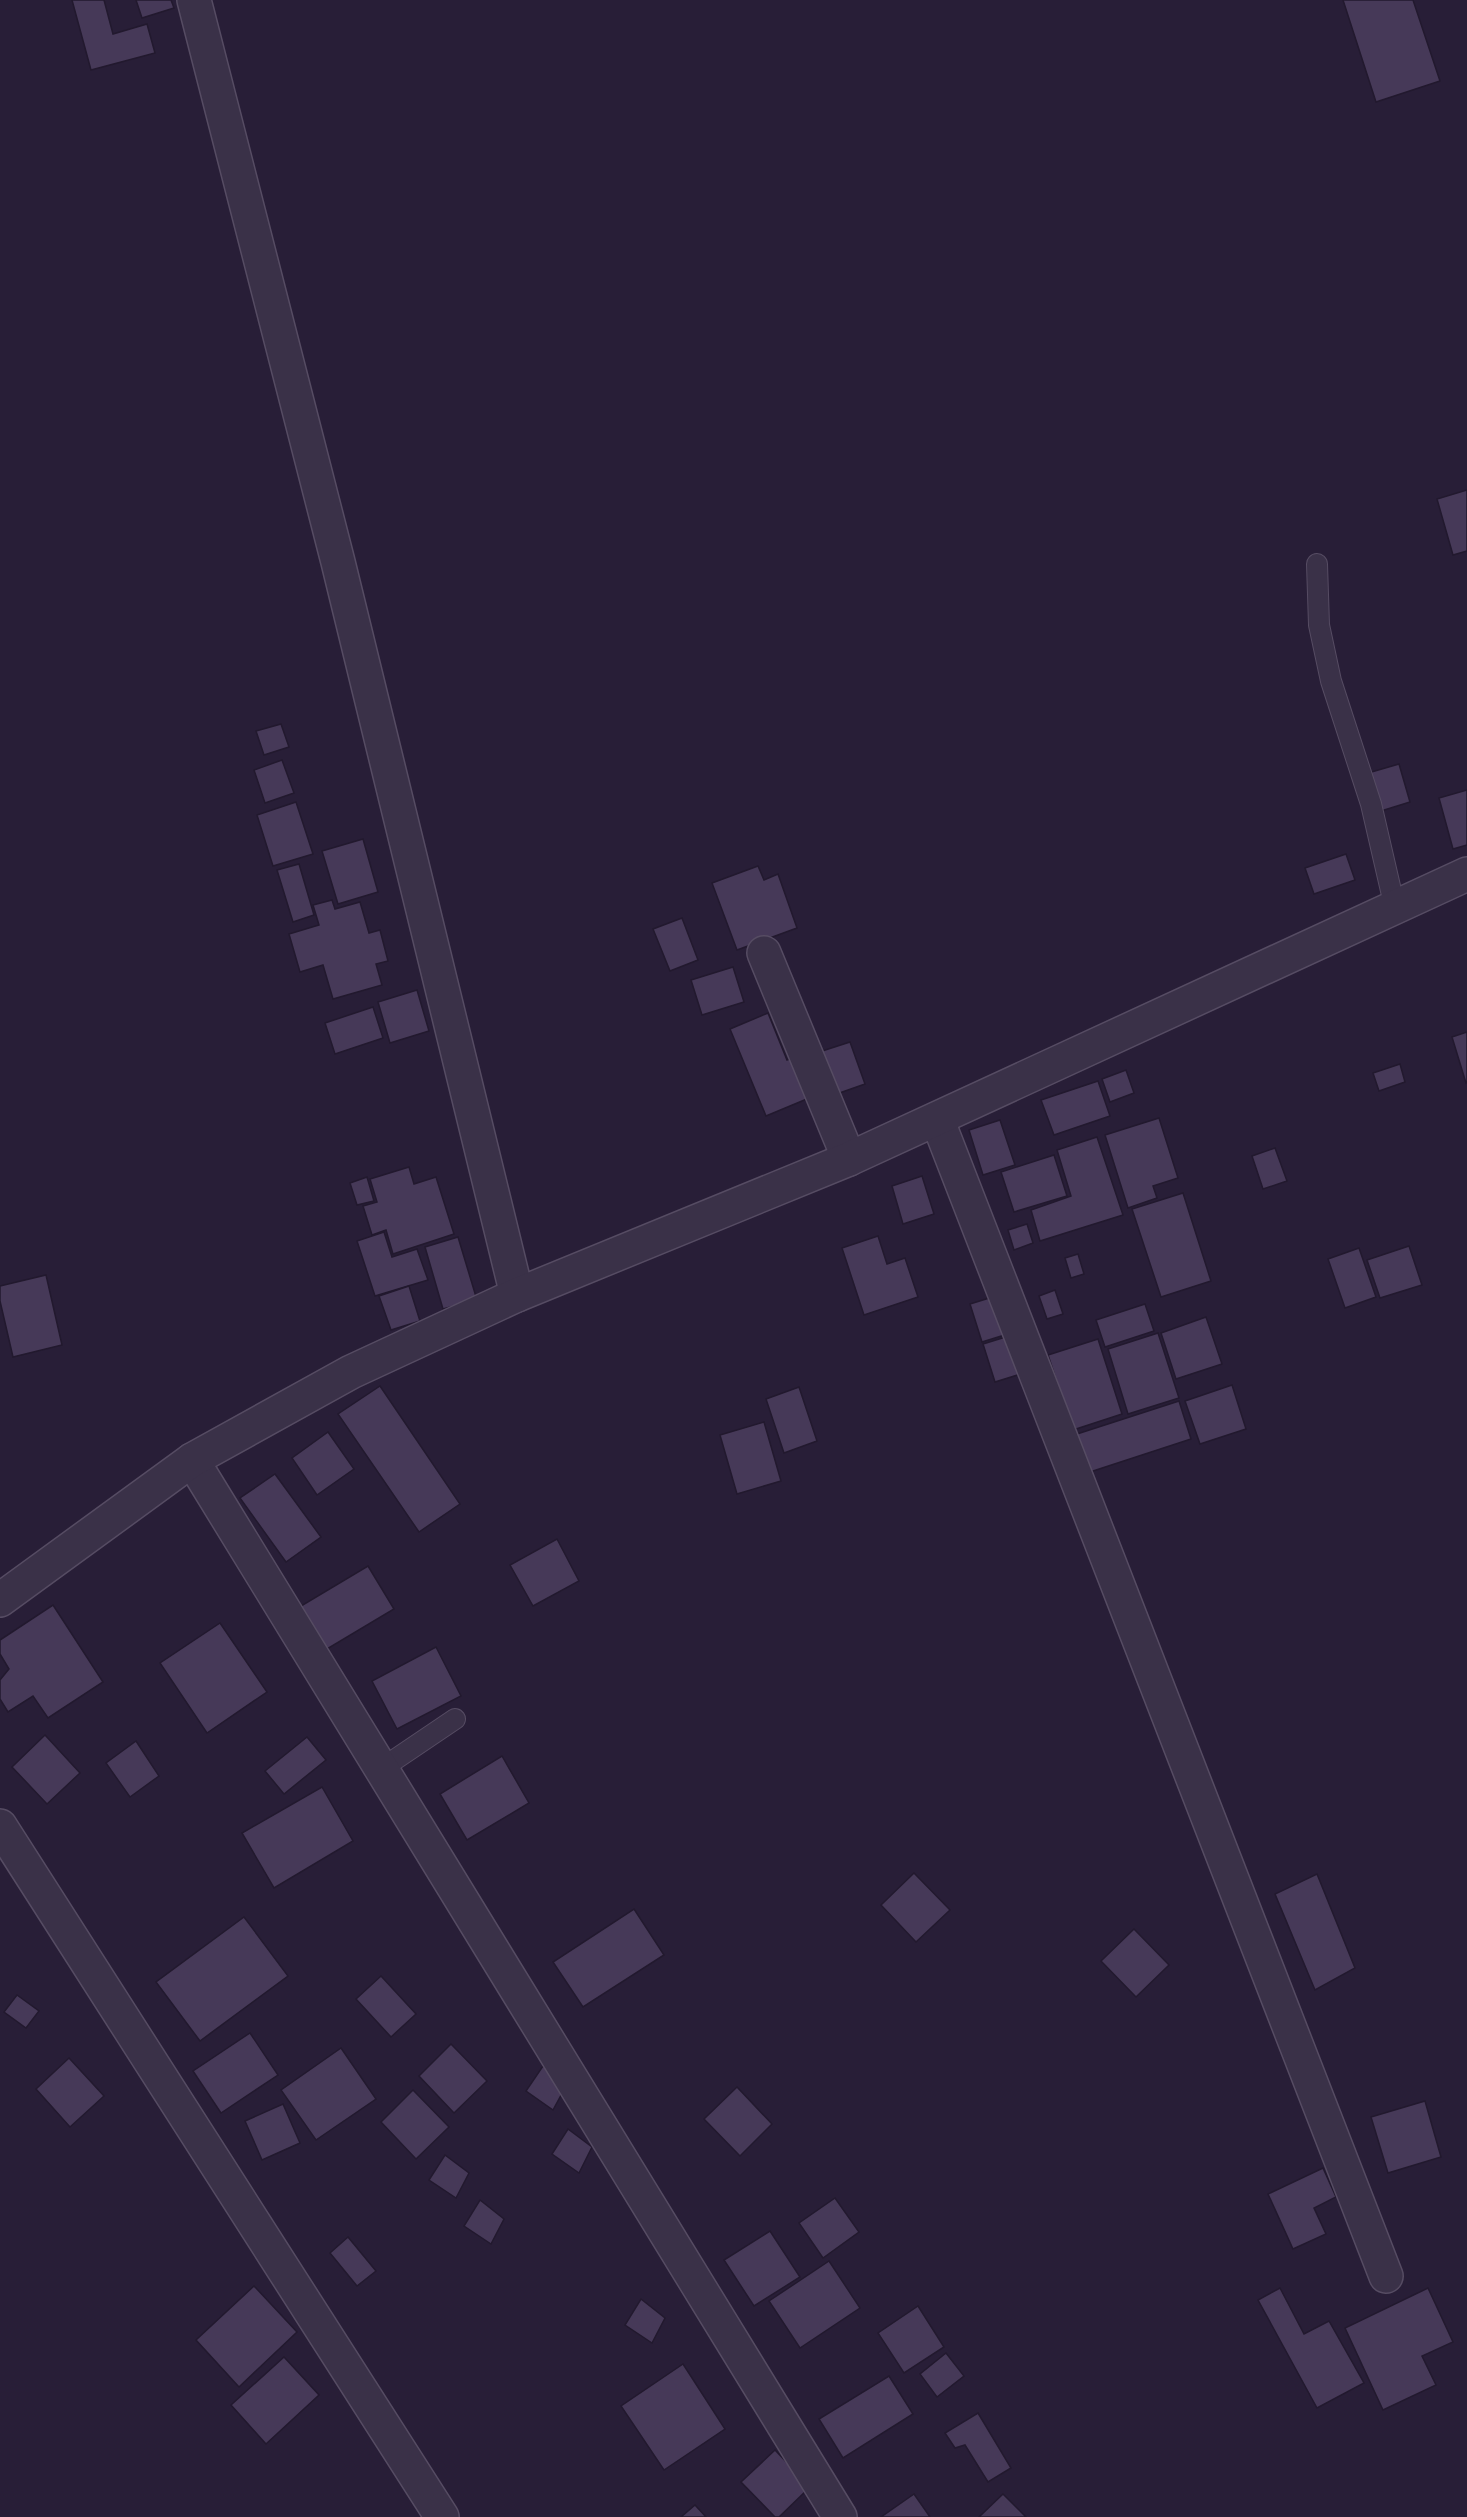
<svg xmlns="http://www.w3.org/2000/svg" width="1467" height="2517" font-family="'PT Sans Narrow',sans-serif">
	<rect width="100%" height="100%" fill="#281e37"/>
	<g fill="#463958" stroke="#22192e" stroke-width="1.5">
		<path d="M72 0H104L113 34 147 24 155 53 91 70Z"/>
		<path d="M136 0H171L174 8 142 18Z"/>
		<path d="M1343 0H1413L1440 81 1376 102Z"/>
		<path d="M1467 490V551L1453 555 1437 499Z"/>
		<path d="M281 724 289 747 264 755 256 731Z"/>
		<path d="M282 760 294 793 265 803 254 770Z"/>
		<path d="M1399 764 1410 802 1381 811 1368 773Z"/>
		<path d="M1467 790V845L1453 849 1439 798Z"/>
		<path d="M296 802 313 854 273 866 257 815Z"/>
		<path d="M363 839 378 892 338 904 322 851Z"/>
		<path d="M1346 854 1355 880 1314 894 1305 868Z"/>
		<path d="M299 864 314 915 293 922 277 870Z"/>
		<path d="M758 866 764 880 778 874 797 928 737 950 712 883Z"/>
		<path d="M332 900 335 909 360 902 369 933 380 930 388 961 376 964 382 985 333 999 323 965 300 972 289 934 319 925 313 905Z"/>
		<path d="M682 918 698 960 670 971 653 929Z"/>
		<path d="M733 967 744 1002 702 1015 691 980Z"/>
		<path d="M417 990 429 1031 390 1043 378 1002Z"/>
		<path d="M373 1007 383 1038 335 1054 325 1023Z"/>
		<path d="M768 1013 787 1060 797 1056 814 1096 766 1116 730 1029Z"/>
		<path d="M1467 1032V1082L1466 1083 1452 1037Z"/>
		<path d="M850 1042 865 1084 831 1096 816 1053Z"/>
		<path d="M1400 1064 1405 1082 1379 1091 1373 1073Z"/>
		<path d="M1126 1070 1134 1093 1110 1102 1102 1079Z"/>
		<path d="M1098 1081 1110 1116 1054 1135 1041 1100Z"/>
		<path d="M1159 1118 1178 1178 1153 1186 1157 1198 1128 1208 1105 1135Z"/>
		<path d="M1000 1120 1015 1165 983 1175 969 1130Z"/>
		<path d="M1097 1137 1123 1215 1040 1241 1031 1210 1071 1196 1057 1150Z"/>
		<path d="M1275 1148 1287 1181 1263 1189 1252 1156Z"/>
		<path d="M1054 1155 1067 1196 1014 1212 1001 1172Z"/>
		<path d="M409 1167 414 1184 436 1177 454 1234 393 1254 386 1230 372 1235 363 1206 377 1202 370 1179Z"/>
		<path d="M922 1176 934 1214 903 1224 892 1186Z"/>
		<path d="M367 1177 374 1201 357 1205 350 1183Z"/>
		<path d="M1183 1193 1211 1281 1161 1297 1132 1209Z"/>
		<path d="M1027 1224 1033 1243 1014 1250 1008 1230Z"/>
		<path d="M384 1232 392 1257 417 1249 428 1280 375 1296 357 1241Z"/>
		<path d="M878 1236 887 1264 905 1258 918 1297 864 1315 842 1248Z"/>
		<path d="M458 1237 477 1300 443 1309 425 1247Z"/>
		<path d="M1409 1246 1422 1285 1380 1298 1367 1260Z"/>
		<path d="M1359 1248 1376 1297 1345 1308 1328 1259Z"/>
		<path d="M1078 1254 1084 1274 1071 1278 1065 1258Z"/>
		<path d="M46 1275 62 1345 13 1357 0 1301V1286Z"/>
		<path d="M409 1286 420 1321 391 1330 379 1296Z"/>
		<path d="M1055 1290 1063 1314 1047 1319 1039 1296Z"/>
		<path d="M999 1295 1011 1333 982 1342 970 1304Z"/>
		<path d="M1145 1304 1154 1331 1105 1347 1096 1320Z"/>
		<path d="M1206 1317 1222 1364 1176 1379 1161 1333Z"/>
		<path d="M1158 1333 1179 1398 1128 1414 1108 1349Z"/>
		<path d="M1012 1335 1024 1373 995 1382 983 1344Z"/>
		<path d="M1098 1339 1122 1414 1073 1430 1048 1355Z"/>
		<path d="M1232 1385 1246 1429 1200 1444 1185 1401Z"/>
		<path d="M380 1386 460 1504 419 1532 338 1414Z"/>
		<path d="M799 1387 817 1441 784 1453 766 1399Z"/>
		<path d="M1179 1401 1191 1439 1090 1472 1077 1434Z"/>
		<path d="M764 1422 781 1481 737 1494 720 1435Z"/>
		<path d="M328 1432 354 1469 317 1495 292 1458Z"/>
		<path d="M275 1474 321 1537 286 1562 240 1498Z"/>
		<path d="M557 1539 579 1581 533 1606 510 1565Z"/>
		<path d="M368 1566 394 1609 327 1649 301 1606Z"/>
		<path d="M53 1605 103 1682 48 1718 33 1696 8 1712 0 1699V1680L9 1669 0 1654V1640Z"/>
		<path d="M220 1623 267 1692 207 1733 160 1663Z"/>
		<path d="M436 1647 461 1696 397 1729 372 1681Z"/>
		<path d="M45 1735 80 1773 47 1804 12 1767Z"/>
		<path d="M307 1737 326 1760 284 1794 265 1771Z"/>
		<path d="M136 1741 159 1776 130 1797 106 1763Z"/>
		<path d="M502 1756 529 1803 467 1840 440 1794Z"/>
		<path d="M322 1787 353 1841 274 1888 242 1833Z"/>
		<path d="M914 1873 950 1910 916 1942 881 1905Z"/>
		<path d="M1317 1874 1355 1968 1315 1990 1275 1894Z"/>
		<path d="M634 1909 664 1955 583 2007 553 1962Z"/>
		<path d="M244 1917 288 1976 200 2041 156 1982Z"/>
		<path d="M1134 1929 1169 1965 1136 1997 1101 1961Z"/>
		<path d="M381 1976 416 2014 391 2037 356 1999Z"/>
		<path d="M17 1995 39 2011 26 2028 4 2012Z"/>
		<path d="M250 2033 278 2075 221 2113 193 2071Z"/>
		<path d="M451 2044 487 2081 454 2113 419 2076Z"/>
		<path d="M341 2048 376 2099 316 2140 281 2090Z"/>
		<path d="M69 2058 104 2096 70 2127 36 2089Z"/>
		<path d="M543 2066 567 2084 553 2110 526 2091Z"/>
		<path d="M737 2087 772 2124 740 2156 704 2119Z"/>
		<path d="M413 2090 449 2127 416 2159 381 2122Z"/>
		<path d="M1425 2101 1441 2157 1388 2173 1371 2117Z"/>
		<path d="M283 2104 300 2143 262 2160 245 2121Z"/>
		<path d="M568 2129 592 2147 579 2173 552 2154Z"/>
		<path d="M445 2155 469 2173 456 2198 429 2180Z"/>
		<path d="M1323 2168 1336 2197 1314 2208 1326 2234 1293 2249 1268 2194Z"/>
		<path d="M835 2198 859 2232 823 2258 799 2223Z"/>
		<path d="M480 2200 504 2219 491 2244 464 2226Z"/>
		<path d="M770 2231 800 2277 754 2306 724 2260Z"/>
		<path d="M348 2237 376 2271 357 2286 330 2253Z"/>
		<path d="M829 2261 860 2308 800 2348 769 2301Z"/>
		<path d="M254 2286 297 2332 239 2387 196 2340Z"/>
		<path d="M1280 2288 1304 2334 1329 2321 1364 2383 1317 2408 1258 2300Z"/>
		<path d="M1428 2288 1453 2342 1422 2356 1436 2385 1383 2410 1345 2328Z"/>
		<path d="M641 2299 665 2318 652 2343 625 2325Z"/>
		<path d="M918 2306 944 2347 904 2373 878 2333Z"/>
		<path d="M946 2353 964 2376 937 2397 920 2374Z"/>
		<path d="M284 2357 319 2395 266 2444 231 2405Z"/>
		<path d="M683 2364 725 2429 664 2470 621 2406Z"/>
		<path d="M889 2376 913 2414 843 2458 819 2419Z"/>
		<path d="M978 2413 1011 2468 988 2482 965 2445 955 2448 945 2433Z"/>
		<path d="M775 2450 810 2487 779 2517H775L741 2482Z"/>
		<path d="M914 2494 930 2517H881Z"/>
		<path d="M1003 2494 1026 2517H979Z"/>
		<path d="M695 2505 706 2517H681Z"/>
	</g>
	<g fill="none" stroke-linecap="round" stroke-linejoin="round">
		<g stroke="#564c63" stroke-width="22">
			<g id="service">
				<path d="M1317 564 1319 625 1331 681 1371 804 1395 908"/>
				<path d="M381 1769 455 1719"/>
			</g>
		</g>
		<g stroke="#564c63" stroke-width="36">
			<g id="minor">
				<path d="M194 0 338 562 517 1295"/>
				<path d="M764 953 849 1159"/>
				<path d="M937 1119 1386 2276"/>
				<path d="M192 1460 840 2517"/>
				<path d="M0 1600 192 1460 351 1372 517 1295 849 1159 1467 874"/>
				<path d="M0 1826 442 2517"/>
			</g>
		</g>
		<use href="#service" stroke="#3a3148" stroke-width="20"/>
		<use href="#minor" stroke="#3a3148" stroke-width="33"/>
	</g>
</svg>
